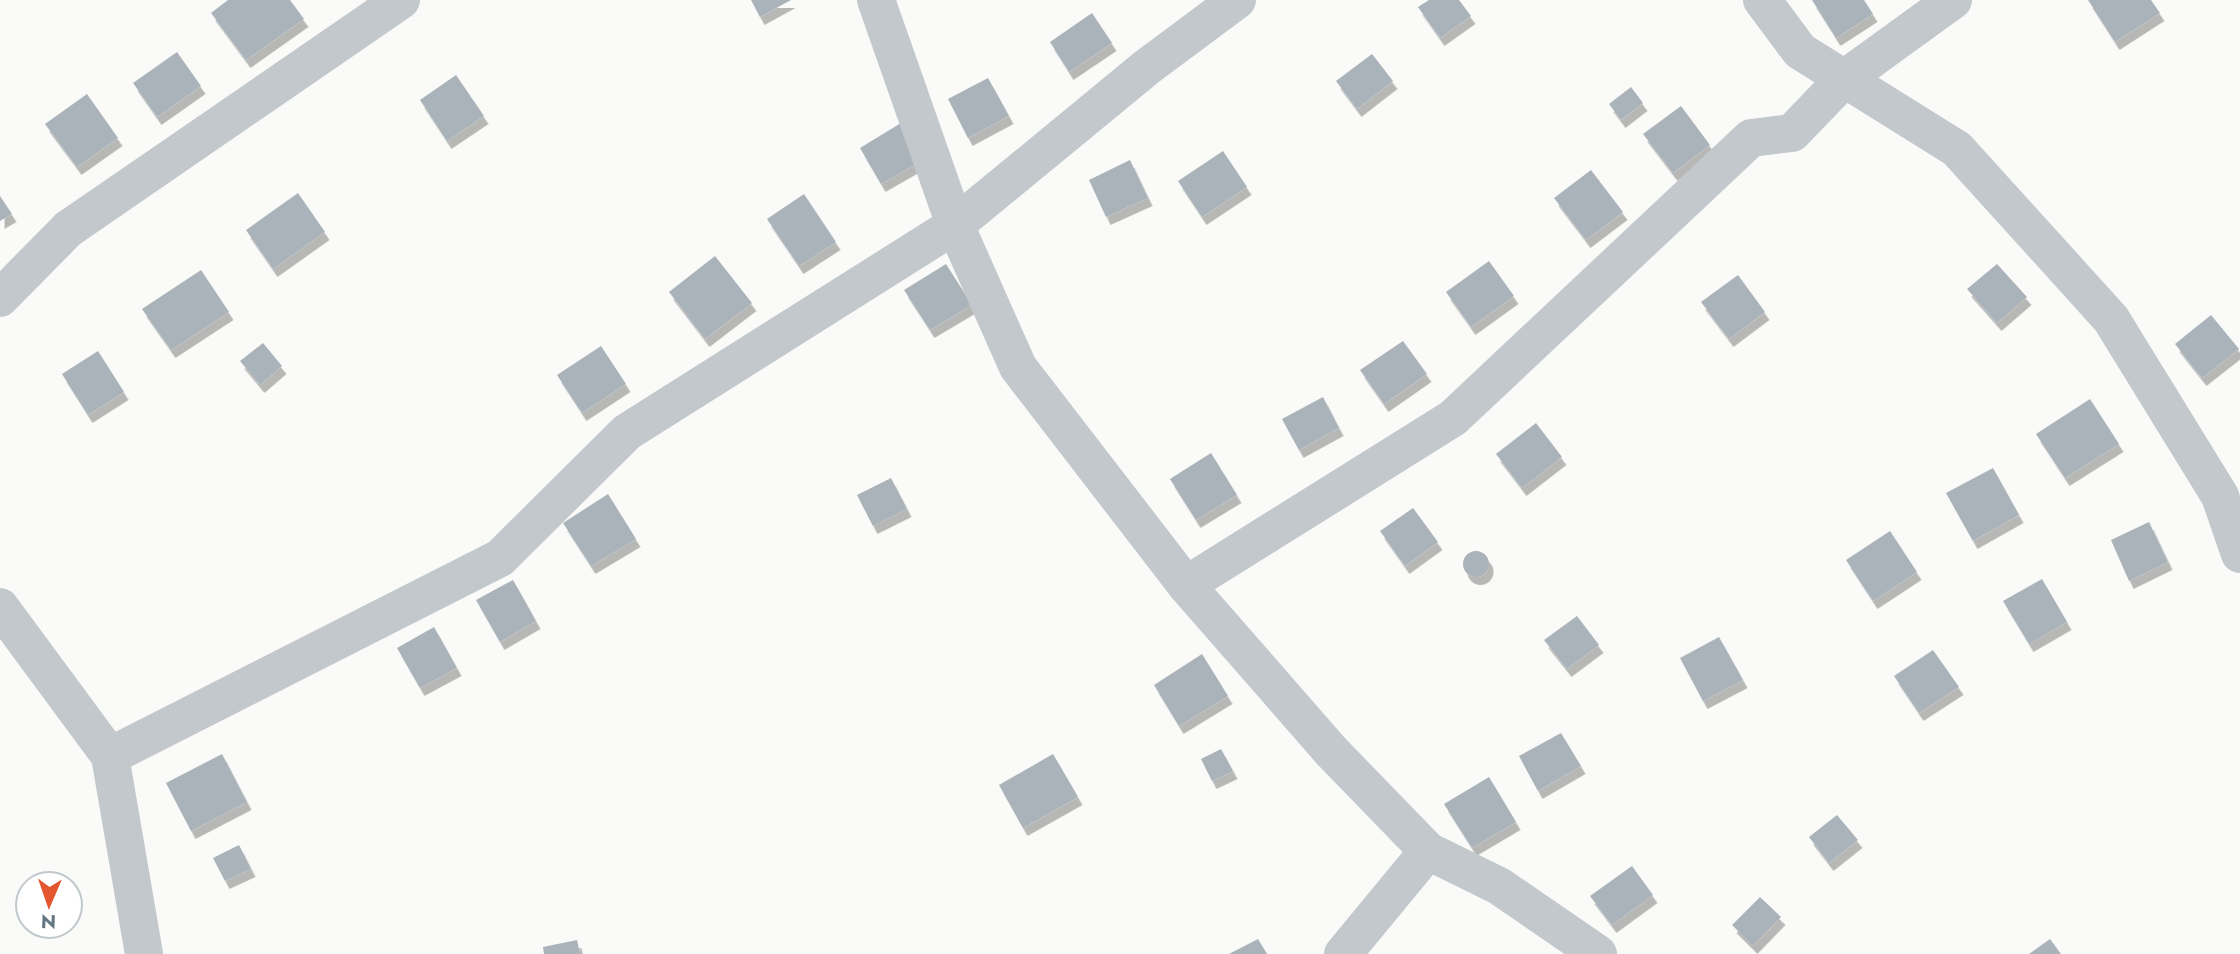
<svg xmlns="http://www.w3.org/2000/svg" width="2240" height="954" font-family="Jost,sans-serif">
	<defs>
		<filter id="shadow"><feDropShadow dx="4.5" dy="8" stdDeviation="0" flood-color="#0004"/></filter>
	</defs>
	<rect width="100%" height="100%" fill="#fafaf8"/>
	<g fill="#aab3b9" filter="url(#shadow)">
		<path d="M228 0H290L304 19 246 60 211 13Z"/>
		<path d="M751 0H791L760 17Z"/>
		<path d="M1429 0H1459L1471 16 1440 38 1418 7Z"/>
		<path d="M1812 0H1864L1873 14 1836 38Z"/>
		<path d="M2088 0H2151L2160 13 2115 42Z"/>
		<path d="M1092 13 1112 43 1069 72 1050 42Z"/>
		<path d="M177 52 201 86 157 117 133 83Z"/>
		<path d="M1372 54 1393 81 1357 109 1336 81Z"/>
		<path d="M456 75 484 116 447 141 420 100Z"/>
		<path d="M988 78 1009 116 968 138 948 99Z"/>
		<path d="M1631 87 1643 103 1621 120 1609 104Z"/>
		<path d="M87 94 118 138 77 167 45 124Z"/>
		<path d="M1681 106 1710 145 1673 173 1643 134Z"/>
		<path d="M901 123 923 160 881 184 860 148Z"/>
		<path d="M1223 151 1247 187 1202 217 1178 181Z"/>
		<path d="M1130 160 1148 198 1106 217 1089 180Z"/>
		<path d="M1591 170 1623 212 1586 240 1554 198Z"/>
		<path d="M298 193 325 232 273 269 246 230Z"/>
		<path d="M804 194 836 242 799 266 767 219Z"/>
		<path d="M0 196 12 214 0 221Z"/>
		<path d="M715 256 752 303 705 339 669 292Z"/>
		<path d="M1489 261 1514 296 1471 327 1446 292Z"/>
		<path d="M946 264 972 305 930 330 904 290Z"/>
		<path d="M1997 264 2027 297 1997 323 1967 289Z"/>
		<path d="M201 270 229 312 171 350 142 309Z"/>
		<path d="M1738 275 1765 312 1729 339 1701 302Z"/>
		<path d="M2211 315 2239 349 2202 378 2175 344Z"/>
		<path d="M1403 341 1427 374 1384 404 1360 370Z"/>
		<path d="M263 343 282 366 260 385 240 361Z"/>
		<path d="M601 346 626 384 582 413 557 375Z"/>
		<path d="M98 351 124 392 88 415 62 374Z"/>
		<path d="M1323 397 1339 428 1299 450 1282 419Z"/>
		<path d="M2090 399 2119 444 2065 478 2036 434Z"/>
		<path d="M1536 423 1562 457 1522 488 1496 454Z"/>
		<path d="M1211 453 1237 495 1196 520 1170 479Z"/>
		<path d="M1993 468 2019 515 1973 541 1946 493Z"/>
		<path d="M891 478 907 509 873 526 857 495Z"/>
		<path d="M608 494 636 539 591 566 563 523Z"/>
		<path d="M1413 508 1438 542 1405 566 1380 531Z"/>
		<path d="M2149 522 2168 562 2129 581 2111 540Z"/>
		<path d="M1890 531 1917 572 1873 601 1846 560Z"/>
		<circle cx="1476" cy="564" r="13"/>
		<path d="M2042 579 2067 622 2029 644 2003 601Z"/>
		<path d="M513 580 536 621 500 642 476 600Z"/>
		<path d="M1577 616 1599 645 1567 669 1544 640Z"/>
		<path d="M434 627 457 668 420 688 397 648Z"/>
		<path d="M1719 637 1743 680 1703 701 1680 658Z"/>
		<path d="M1933 650 1959 687 1919 713 1894 676Z"/>
		<path d="M1202 654 1228 696 1179 726 1154 685Z"/>
		<path d="M1561 733 1581 766 1538 791 1519 756Z"/>
		<path d="M1221 749 1233 771 1212 781 1201 759Z"/>
		<path d="M222 754 247 802 191 831 166 783Z"/>
		<path d="M1053 754 1078 797 1023 828 999 785Z"/>
		<path d="M1489 777 1516 822 1472 848 1444 804Z"/>
		<path d="M1837 815 1858 840 1829 863 1809 837Z"/>
		<path d="M239 845 251 869 225 881 213 858Z"/>
		<path d="M1632 866 1653 895 1612 925 1590 896Z"/>
		<path d="M1760 897 1781 917 1753 946 1732 925Z"/>
		<path d="M1258 939 1267 954H1229Z"/>
		<path d="M2050 939 2061 954H2029Z"/>
		<path d="M577 940 580 954H544L543 947Z"/>
	</g>
	<g fill="none" stroke-linecap="round" stroke-linejoin="round">
		<g stroke="#c3c8cc" stroke-width="38">
			<path d="M876 0 955 225 1018 367 1186 585 1331 751 1428 851 1499 886 1598 954"/>
			<path d="M1762 0 1800 51 1957 149 2111 319 2220 496 2240 554"/>
			<path d="M0 298 68 229 401 0"/>
			<path d="M1186 585 1453 418 1751 138 1792 133 1844 79 1953 0"/>
			<path d="M0 607 110 756 144 954"/>
			<path d="M110 756 500 558 627 432 955 225 1147 67 1237 0"/>
			<path d="M1343 954 1428 851"/>
		</g>
	</g>
	<g transform="translate(49 905) rotate(182)"><circle r="33" fill="#ffffff" stroke="#c1c8cd" stroke-width="2"/>
	<path d="M0-5L12 26L0 18L-12 26Z" fill="#e4572e"/>
	<text y="-10" font-size="19" font-weight="bold" text-anchor="middle" fill="#657683">N</text>
	</g>
</svg>
